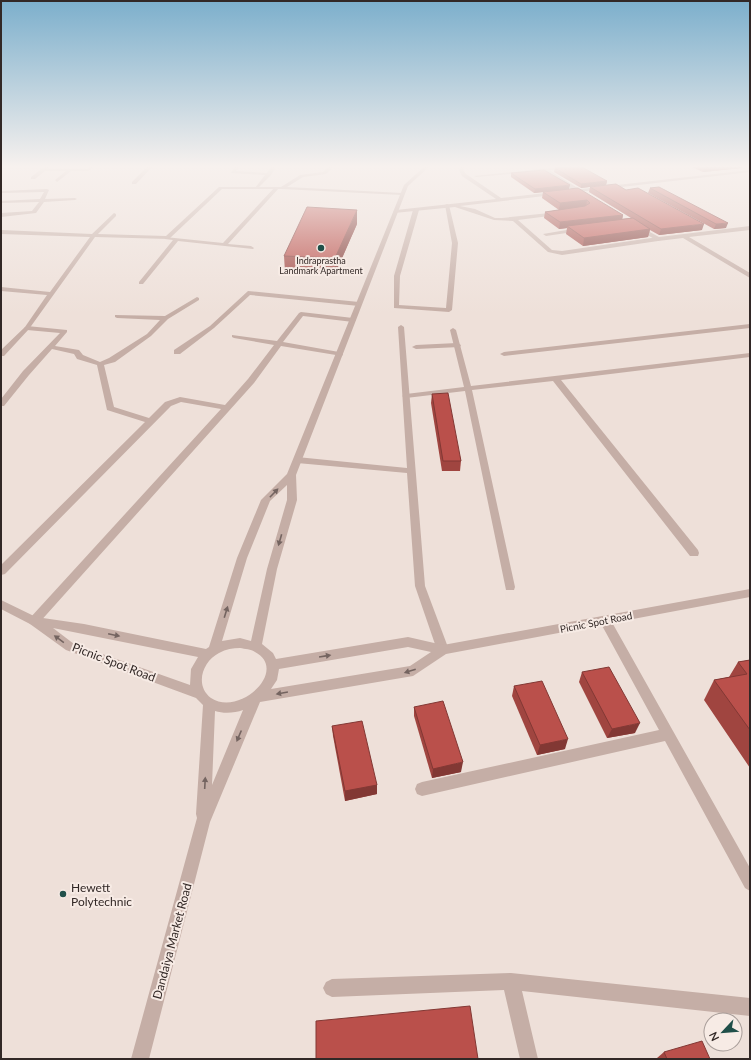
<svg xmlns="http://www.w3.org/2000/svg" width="751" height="1060" font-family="Lato,sans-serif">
	<rect width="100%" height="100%" fill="#eee0d9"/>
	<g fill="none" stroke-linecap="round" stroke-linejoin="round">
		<g fill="#c5aea6" fill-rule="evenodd">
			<path d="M236 165H241L236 171 267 173 272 165H277L271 175 257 189 255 188 265 175 231 173Z"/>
			<path d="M578 165 576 167 549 170 587 194V196H583L543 171 476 177 474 176Z"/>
			<path d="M275 187 279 188 228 244 251 246 254 248 253 249 178 241 143 284H139V282L173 240 165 239V237L223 243Z"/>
			<path d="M447 204 449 205 458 243 452 310 449 312 394 308V276L413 210 416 208 419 210 400 276 399 305 446 308 452 243 445 205Z"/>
			<path d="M637 225 659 237 750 226V230L689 237 750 273V278L683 238 658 241 635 228 634 227Z"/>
			<path d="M578 228 581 230 580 231 546 236 543 234Z"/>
			<path d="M248 291 359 302 362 304 359 306 250 295 214 328 180 354H174V350L210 326Z"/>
			<path d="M197 297 199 298V300L168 319 151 336 115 362 104 365 114 407 149 418 165 402 180 397 225 405 248 379 274 345 234 338 232 337V335L277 341 299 313 301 312 353 318 356 320 353 322 303 316 283 342 339 352 343 354 342 356 281 346 254 383 38 624 34 625 30 624 28 621 30 618 221 409 181 402 171 406 5 574 1 575V565L145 422 107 410 97 365 77 359 74 354 52 349 29 375 4 406H1V399L23 371 60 333 27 330 24 328 27 326 67 330V332L55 346 79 350 83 355 100 362 109 358 147 334 160 320 117 318 115 317V315L165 316Z"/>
			<path d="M750 324V328L504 356 500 354 504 352Z"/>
			<path d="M453 328 456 330 471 386 750 353V357L561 380 698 550 699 553 698 556H690L553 381 472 390 515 587 514 590H506L465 391 406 398 402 396 406 394 464 387 450 330Z"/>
			<path d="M605 616 609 617 750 868V891L745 888 665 741 422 796 417 794 415 789 417 784 422 782 659 730 599 620 601 617Z"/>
			<path d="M511 973 750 998V1016L522 991 538 1059H520L504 990 332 997 326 994 323 988 326 982 332 979Z"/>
		</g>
		<g fill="#c5aea6" fill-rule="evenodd">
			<path d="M47 165 51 166 48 169H87L92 165H97L88 171H71L57 182 55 180 66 171H45L35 179H31V177Z"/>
			<path d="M149 165H154L136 184H132V182Z"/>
			<path d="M330 165H335L326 174 303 177 287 187 402 193 404 194 402 195 282 189H222L169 239 95 237 29 329 4 356H1V350L25 327 47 295 1 291V287L50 292 90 237 1 234V230L92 234 114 213 116 214V216L98 234 166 236 219 187H281L300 175 323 172Z"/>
			<path d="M461 165H465L463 170 466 174 501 198 750 170V172L460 206 475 209 495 218H502L559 212V214L557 215 518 220 552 250 562 251 658 237 661 239 658 241 562 255 548 252 513 221 494 220 455 207 394 213 393 212 396 210 496 199 462 176 459 170Z"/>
			<path d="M47 189 49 190 45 199 75 198 77 199 75 200 44 202 36 213 1 217V213L32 211 39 202 1 203V201L40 199 44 192 1 193V191Z"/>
			<path d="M401 325 404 327 425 586 449 650 447 653 443 655 439 653 437 650 415 586 407 473 297 463 293 460 297 457 407 468 398 327Z"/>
			<path d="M457 343 461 345 460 347 416 349 412 347 416 345Z"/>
		</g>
		<path fill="#c5aea6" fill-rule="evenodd" d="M426 165H431L408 186 296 475 297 500 277 569 262 644 273 653 276 659 408 637 443 645 750 589V597L446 654 413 676 260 702 210 822 149 1059H131L197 818 196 814 203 705 196 698 66 650 30 624 1 609V600L36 617 84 624 206 649 209 647 237 558 261 500 287 474 404 185ZM287 485V500L267 569 251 641 240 638 222 641 247 558 270 501ZM53 628 198 657 191 669 190 685 74 644ZM408 647 431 652 410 666 271 689 277 680 279 669ZM240 648C245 649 251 649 255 652 289 670 240 717 211 698 194 685 203 661 219 653 226 649 233 648 240 648ZM243 710 212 785 215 711C224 714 235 713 243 710Z"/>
	</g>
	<g fill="#a04540">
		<path d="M687 165H743L742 168 703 172Z"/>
		<path d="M555 168 607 181 606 185 581 188 554 172Z"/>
		<path d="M511 173 569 189 623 215 622 219 631 218 589 192 590 187 702 230 659 235 650 230 648 237 583 246 566 234 567 228 559 229 544 218 545 212 559 210 542 198 543 192 563 190 534 193 511 177Z"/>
		<path d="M650 188 726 228 714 229 648 193Z"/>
		<path d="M357 224 335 274 285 272 284 256Z"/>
		<path d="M432 394 461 461 460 471H442L431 403Z"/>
		<path d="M750 660V768L704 700 714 680 729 677 738 662Z"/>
		<path d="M582 672 635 733 607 738 579 682Z"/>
		<path d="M514 686 565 749 537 755 512 696Z"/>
		<path d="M414 707 461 772 432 778 414 716Z"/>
		<path d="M332 726 377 785V794L345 801 333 736Z"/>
		<path d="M664 1052 710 1059H658L657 1058Z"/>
	</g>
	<g fill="#823834">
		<path d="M706 165H743L742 168 703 172Z"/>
		<path d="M607 181 606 185 581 188V184Z"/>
		<path d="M570 185 569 189 534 193 535 189Z"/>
		<path d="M587 200 586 207 559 210 560 203Z"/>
		<path d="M357 210V224L335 274V258Z"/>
		<path d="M623 215 622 221 567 226V228L559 229 560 222Z"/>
		<path d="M728 223 726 228 714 229 716 224Z"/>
		<path d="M704 224 702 230 659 235 661 229Z"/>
		<path d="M650 229 648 237 583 246 584 238Z"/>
		<path d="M640 723 635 733 607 738 612 729Z"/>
		<path d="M568 739 565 749 537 755 540 745Z"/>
		<path d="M463 762 461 772 432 778 433 769Z"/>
		<path d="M377 785V794L345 801V791Z"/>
	</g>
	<g fill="#ba504b" stroke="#823834">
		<path d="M580 166 607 181 581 184 555 168Z"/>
		<path d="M544 170 570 185 535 189 511 173Z"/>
		<path d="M616 184 626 190 638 188 704 224 661 229 590 187Z"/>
		<path d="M659 187 728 223 716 224 650 188Z"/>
		<path d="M578 188 623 215 560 222 545 212 585 206 590 203 587 200 560 203 543 192Z"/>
		<path d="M307 207 357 210 335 258 284 256Z"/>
		<path d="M633 218 650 229 584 238 567 226Z"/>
		<path d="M448 393 461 461H443L432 394Z"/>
		<path d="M750 660V730L714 680 747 674 738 662Z"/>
		<path d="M609 667 640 723 612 729 582 672Z"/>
		<path d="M542 681 568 739 540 745 514 686Z"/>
		<path d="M443 701 463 762 433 769 414 707Z"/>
		<path d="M362 721 377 785 345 791 332 726Z"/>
		<path d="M470 1006 478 1059H316V1021Z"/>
		<path d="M702 1041 710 1059H667L664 1052Z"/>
	</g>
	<defs><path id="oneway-solid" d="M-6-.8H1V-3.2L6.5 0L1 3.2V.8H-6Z"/></defs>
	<g fill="#746460">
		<use href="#oneway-solid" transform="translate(274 493) rotate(-46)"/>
		<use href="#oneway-solid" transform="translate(280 540) rotate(106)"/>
		<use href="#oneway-solid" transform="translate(226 612) rotate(-73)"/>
		<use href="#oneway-solid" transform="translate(114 635) rotate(12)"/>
		<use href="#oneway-solid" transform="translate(59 639) rotate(-144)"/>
		<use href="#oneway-solid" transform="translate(325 656) rotate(-9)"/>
		<use href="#oneway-solid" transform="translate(410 671) rotate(163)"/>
		<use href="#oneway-solid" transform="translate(282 693) rotate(170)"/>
		<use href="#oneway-solid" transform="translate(239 736) rotate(113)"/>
		<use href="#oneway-solid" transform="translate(205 783) rotate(-87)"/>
	</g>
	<linearGradient id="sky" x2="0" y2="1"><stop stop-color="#7cafcc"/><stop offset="0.53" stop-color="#f7f1ee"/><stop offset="1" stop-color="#f7f1ee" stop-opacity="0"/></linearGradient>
	<rect width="751" height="314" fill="url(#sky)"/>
	<g fill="#204f49" stroke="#f7ebe5" stroke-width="1.5">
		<circle cx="321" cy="248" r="4"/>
		<circle cx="63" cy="894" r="4"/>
	</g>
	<g text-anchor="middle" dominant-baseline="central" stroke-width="4" stroke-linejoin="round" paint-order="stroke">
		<g font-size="9" fill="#322826" stroke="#f7ebe5">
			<text x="321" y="260">Indraprastha<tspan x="321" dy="10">Landmark Apartment</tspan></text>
		</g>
		<g font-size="10" fill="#322826" stroke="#f7ebe5">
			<text transform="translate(596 622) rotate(-11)">Picnic Spot Road</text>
		</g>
		<g font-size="12" fill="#322826" stroke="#f7ebe5">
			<text transform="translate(114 662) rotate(21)">Picnic Spot Road</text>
			<text transform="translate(172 941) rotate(-75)">Dandaiya Market Road</text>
		</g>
		<g font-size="12" fill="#322826" stroke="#f7ebe5" text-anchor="start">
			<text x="71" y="887">Hewett<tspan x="71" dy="14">Polytechnic</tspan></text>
		</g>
	</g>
	<rect width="751" height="1060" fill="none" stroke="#322826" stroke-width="4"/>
	<g transform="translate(723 1032) rotate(244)"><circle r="19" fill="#f7ebe5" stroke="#a89d99"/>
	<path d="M0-3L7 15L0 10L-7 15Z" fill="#204f49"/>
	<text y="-6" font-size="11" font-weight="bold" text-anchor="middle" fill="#322826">N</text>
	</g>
</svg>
